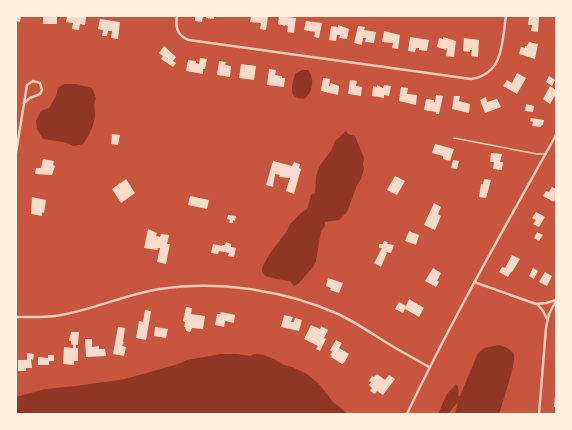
<svg xmlns="http://www.w3.org/2000/svg" width="572" height="430" font-family="Raleway,sans-serif">
	<rect width="100%" height="100%" fill="#c8553d"/>
	<g fill="#8f3625">
		<path d="M302 70H308C315 78 313 93 304 99 287 98 292 86 295 74Z"/>
		<path d="M64 84H76L92 88 96 98C93 105 95 107 95 114 95 124 89 136 83 144L74 146 64 142 43 139 37 129 36 121 41 111 49 108 56 96 58 88Z"/>
		<path d="M346 131 348 134 355 136 364 158 363 164 364 169 361 179 357 185 347 212 339 220 325 222V226L321 231 316 261 313 267 299 283 294 286 290 281 276 279 265 276 262 271V268L269 255 286 232 291 223 301 213 307 209 311 195 315 193 316 176 320 165 331 151 335 141Z"/>
		<path d="M499 345C504 346 513 350 514 355 516 363 502 404 499 414H455L458 402 451 410 449 414H438L447 394 456 384 458 387 459 396H460L478 353 484 348Z"/>
		<path d="M221 354H237L250 356 254 354 264 355 274 359 284 365 292 367 307 374 319 384 333 402 348 414H16V397L45 389 76 386 125 379 175 365 187 360Z"/>
	</g>
	<g fill="#f7dbc8">
		<path d="M16 16H21L20 22 16 21Z"/>
		<rect x="43" y="16" width="14" height="8"/>
		<path d="M67 16 86 17 85 25 80 24 79 30 72 29 73 23 66 22Z"/>
		<path d="M195 16H203L202 22 195 21Z"/>
		<path d="M207 16H214V19L206 18Z"/>
		<path d="M251 16H268L266 30 260 29 261 23 250 22Z"/>
		<path d="M279 16 296 18 294 33 287 32 288 26 285 25V26L278 24Z"/>
		<path d="M529 16H539L538 32 531 31 532 25H528Z"/>
		<path d="M100 19 120 22 118 39 111 38 112 31H108L107 36H102L103 30 98 29Z"/>
		<path d="M306 21 322 23 319 38 314 37 315 32 304 30Z"/>
		<path d="M338 25 349 29 347 39 339 38 340 35H337L336 41 329 40 331 26 338 27Z"/>
		<path d="M358 26 365 27 364 30 376 32 374 43 365 42 366 38H363L362 45 354 43Z"/>
		<path d="M384 31 400 35 398 49 392 48 393 43 382 42Z"/>
		<path d="M410 37 429 40 427 51 419 50V48H416L415 52 408 51Z"/>
		<path d="M443 37 456 41 454 57 446 56 447 49 446 48V50L437 47 439 38 443 39Z"/>
		<path d="M464 38 479 40 478 57 471 56 472 50H470V52L463 51Z"/>
		<path d="M529 42 538 44 535 59 519 54 521 47 525 48V46H527Z"/>
		<path d="M164 46 176 57 173 61 176 63 173 67 161 59 163 56 159 53Z"/>
		<path d="M200 58 207 59 205 69H203V74L186 71 188 60 196 61V63L199 64Z"/>
		<path d="M219 61 226 62 225 65 231 66 230 77 217 75Z"/>
		<path d="M241 64 256 66 254 80 239 78Z"/>
		<path d="M269 69 276 70 275 75 282 76V78H285L284 87 267 85Z"/>
		<path d="M517 73 526 78 517 94 503 86 507 80 512 83Z"/>
		<path d="M549 76 555 80 552 86 546 82Z"/>
		<path d="M323 78 330 79 329 86H330L331 83 339 86 338 95 321 91Z"/>
		<path d="M350 80 357 81 356 86 362 87 361 96 348 94Z"/>
		<path d="M377 85 383 88 384 85 391 86 389 96 384 95V98L372 96 373 86 377 87Z"/>
		<path d="M550 86 556 90V94L550 104 543 99Z"/>
		<path d="M401 87 408 88 407 94 417 95 416 105 399 101Z"/>
		<path d="M436 95 443 96 439 114H436V112L424 110 426 99 434 100V102H435Z"/>
		<path d="M454 96H460L459 101 470 104 469 113 452 109Z"/>
		<path d="M486 97 487 102 497 99 501 107 485 113 480 100Z"/>
		<path d="M526 104 534 106 533 112 525 111Z"/>
		<path d="M531 118 544 120 543 125H542L541 127 532 126 533 122 530 121Z"/>
		<path d="M112 134 120 135 118 145 111 144Z"/>
		<path d="M435 144 454 149 450 161 443 159V156L432 153Z"/>
		<path d="M491 153 502 154 500 162H503L502 170 493 169 494 162H490Z"/>
		<path d="M43 159 54 161 53 165 55 166 52 175 35 174 36 168H41Z"/>
		<path d="M453 160 459 161 457 169 451 168Z"/>
		<path d="M273 161 292 166 294 162 300 164 299 168 301 169 294 194 286 191 290 178 279 177 280 175 275 174 273 187 266 185Z"/>
		<path d="M395 176 405 181 397 195 387 190Z"/>
		<path d="M126 179 135 193 121 203 112 189Z"/>
		<path d="M484 179 491 180 486 198 479 197 481 184H483Z"/>
		<path d="M552 187 556 189V197L554 202 543 196 546 191 549 192Z"/>
		<path d="M190 196 209 200 207 209 188 205Z"/>
		<path d="M32 197 46 200 44 213 42 212V216L31 214Z"/>
		<path d="M434 203 441 207 438 214 441 216 435 230 424 225Z"/>
		<path d="M536 212 545 217 539 227 533 224 536 220 532 218Z"/>
		<path d="M228 215 236 216 235 221 233 220V223H229L230 220 227 219Z"/>
		<path d="M148 229 157 233 156 236 160 237 161 234 169 235 167 244H170L166 264 157 262 160 248H158L157 250 144 248Z"/>
		<path d="M409 231 419 235 416 245 405 241Z"/>
		<path d="M537 232 543 235 539 241 534 238Z"/>
		<path d="M384 241 388 242 387 244 394 245 391 253 386 252 387 253 381 267 374 263 382 248H379V244H383Z"/>
		<path d="M226 242 231 244V247L236 248 234 257 228 256 229 253 219 251 218 254 211 253 213 244 222 246V245H225Z"/>
		<path d="M512 255 520 259 512 272H511L508 277 499 272 502 267 505 268Z"/>
		<path d="M433 268 441 273 437 281 439 282 436 287 425 281Z"/>
		<path d="M533 268 538 271 534 279 529 276Z"/>
		<path d="M545 272 552 276 547 286 539 282Z"/>
		<path d="M328 278 343 283 339 293 330 290 331 288 326 286Z"/>
		<path d="M409 299 424 308 419 317 405 309 403 313 395 309 399 302 406 306Z"/>
		<path d="M186 307 192 308 191 314 205 316 203 329 192 328 190 332 186 331 185 327H184L185 322 183 321Z"/>
		<path d="M145 310 151 311 146 340 136 338 139 321 143 322Z"/>
		<path d="M221 312 235 315 234 323 225 321 224 327 215 325 217 314H220Z"/>
		<path d="M284 315 293 317 291 322H294L295 318 302 320 299 331 281 327Z"/>
		<path d="M311 325 320 329 321 326 328 330 324 338 326 339 320 351 316 349 318 346 304 339Z"/>
		<path d="M118 327 125 328 123 342H124L122 346 126 347 124 356 113 354Z"/>
		<path d="M155 327 168 329 166 338 154 336Z"/>
		<path d="M71 332H79L78 345H76V348H78V361H74V365L63 364 64 347 73 348V345L71 344V341H69Z"/>
		<path d="M85 339H92V347L99 346V349H105L106 356 86 357Z"/>
		<path d="M336 340 342 343 339 348 349 354 344 363 342 364 331 357 332 356 330 355 332 352 330 350Z"/>
		<path d="M27 353 34 354 33 360 31 359 32 368H26V371H18V360H27Z"/>
		<path d="M48 355H54V361H49V365H38V357L48 358Z"/>
		<path d="M377 374 385 380 389 375 395 379 383 395 377 391 375 394 370 391 372 388 369 385 371 382 369 381 372 376 374 377Z"/>
		<path d="M555 395H556V407H554Z"/>
	</g>
	<g fill="none" stroke-linecap="round" stroke-linejoin="round">
		<path stroke="#f1ccb7" stroke-width="1.5" d="M454 138 537 154H546"/>
		<g stroke="#f1ccb7" stroke-width="2.5">
			<path d="M177 16C175 27 177 36 189 40L471 79C504 74 502 42 506 16"/>
			<path d="M16 153 27 85 33 81 40 83 42 90 40 94 30 98 24 103"/>
			<path d="M474 282 536 304 546 303 556 300"/>
			<path d="M537 304 543 311 547 319"/>
			<path d="M16 317C31 317 46 318 61 315 95 309 127 294 160 289 217 280 285 290 338 314 357 323 374 335 392 346 404 353 417 360 429 367"/>
			<path d="M407 414C452 319 505 227 556 135"/>
			<path d="M539 414 546 328 549 314 556 301"/>
		</g>
	</g>
	<rect width="572" height="430" fill="none" stroke="#fff3e0" stroke-width="34"/>
</svg>
